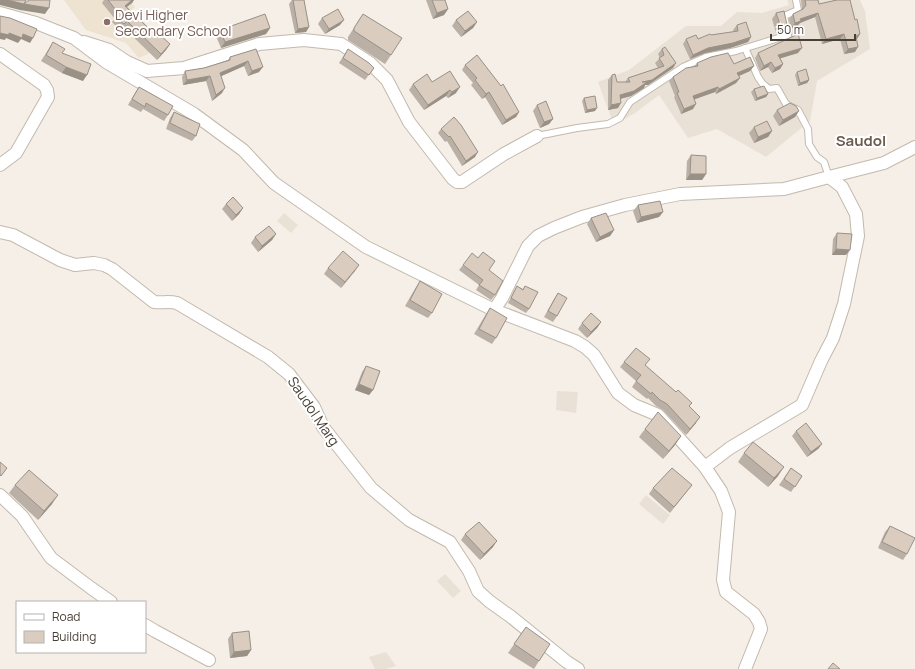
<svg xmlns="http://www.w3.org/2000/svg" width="915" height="669" font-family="Manrope,sans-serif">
	<rect width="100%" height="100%" fill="#f5efe8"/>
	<g fill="#e9e1d6">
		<path d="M787 0H860L865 11 870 49 817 81 810 121 766 157 717 129 688 138 659 95 635 113 614 125 598 82 629 70 686 26H721L737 12 762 13 789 5Z"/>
		<path d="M284 213 298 225 291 233 277 221Z"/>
		<path d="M557 391 578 392 576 413 556 410Z"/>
		<path d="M646 495 670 515 663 524 639 504Z"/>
		<path d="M445 574 461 591 453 598 437 581Z"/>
		<path d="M386 652 396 666 386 669H375L369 657Z"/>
	</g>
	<path fill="#eee3d1" d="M64 0H129L135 7 126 15 157 46 148 54 139 58 126 43 86 30Z"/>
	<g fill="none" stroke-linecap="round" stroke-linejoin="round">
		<g stroke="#c3b9ad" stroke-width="8">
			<g id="lane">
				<path d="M745 48 758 77 762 83 769 89 777 88 786 104 798 110 808 129 809 144 817 157 824 162 829 177"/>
				<path d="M537 136 577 128 608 124 620 118 630 102 683 67 706 57 736 51 788 35 784 16 798 10 796 0"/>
			</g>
		</g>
		<g stroke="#c3b9ad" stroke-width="14">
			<g id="street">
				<path d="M0 13 36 23 74 38 106 62 194 114 243 150 274 183 366 247 494 310 575 341 585 347 594 355 618 393 634 405 658 415 705 467 721 491 729 512 723 580 726 592 754 614 759 622 761 629 745 669"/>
				<path d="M84 42 109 50 127 62 147 71 184 68 259 44 304 40 341 44 370 63 387 80 409 122 453 179 457 182H462L504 154 537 136"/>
				<path d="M0 54 44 85 47 90 48 97 16 153 0 165"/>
				<path d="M829 177 884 163 915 147"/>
				<path d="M0 232 13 235 60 260 75 265 94 263 104 265 112 269 154 302C162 303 169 301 177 303L268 357 289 374 314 407 323 427 371 488 409 520 450 542 469 571 478 591 489 601 510 616 567 662 578 669"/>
				<path d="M494 310 502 298 528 246 538 236 554 228 582 217 625 205 680 194 784 189 829 177 842 187 856 214 858 236 844 304 833 338 821 361 802 405 730 448 705 467"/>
				<path d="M0 495 22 516 51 558 91 588 111 602"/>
				<path d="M145 625 155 631 209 660"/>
			</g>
		</g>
		<use href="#lane" stroke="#fff" stroke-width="6"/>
		<use href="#street" stroke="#fff" stroke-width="12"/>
	</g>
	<g fill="#bbb0a5">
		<path d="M104 0H134L132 3 127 7 158 37 170 44 166 50 157 60 123 27 120 30 112 22 115 19 102 3Z"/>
		<path d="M292 0H304L309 27 306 32 295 33 289 4Z"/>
		<path d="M426 0H445L448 9 444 15 433 19Z"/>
		<path d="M801 0H818L819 4 833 1V0H850L855 20 860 34 856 39 855 52 844 54 840 39 822 44 815 17 800 23 797 26 791 28 789 19 793 14 802 10Z"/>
		<path d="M776 13 787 25 782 31 776 33 772 19Z"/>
		<path d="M363 14 391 55 385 64 348 40V37Z"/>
		<path d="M322 18 340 25 325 34 318 24Z"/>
		<path d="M456 20 477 22 473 28 461 37 452 26Z"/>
		<path d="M737 25 751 37 748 42 730 48 705 53 690 59 683 44 686 39H698L711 35 734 32 733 30Z"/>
		<path d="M270 28 266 34 221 48 216 36 220 30Z"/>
		<path d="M53 42 62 53 83 81 62 73 41 61Z"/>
		<path d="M256 49 259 72 248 76 244 66 221 76 222 93 212 101 206 81 183 85 182 77 185 71 204 68 228 60 230 57Z"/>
		<path d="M348 49 374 68 365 80 339 63Z"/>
		<path d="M662 49 676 63 673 68 648 85H645L644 88 631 96 620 99 618 108 608 110V80L612 75 617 82H625L628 78 658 68 655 63 660 58 658 54Z"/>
		<path d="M758 53H798L780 58 783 64 780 69 772 73 768 67 760 71 755 58Z"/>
		<path d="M697 63 734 64 754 66 750 71 739 76 740 78 736 83 716 94 715 92 694 99 693 109 681 114 674 97 675 96 669 81 673 77 694 67Z"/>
		<path d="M465 65 519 112 516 117 502 125 485 97 482 99 471 85 473 83 462 70Z"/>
		<path d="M797 72 809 80 807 83 798 86 795 75Z"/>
		<path d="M432 82 456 93 448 98 446 96 424 110 409 90 413 84Z"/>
		<path d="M139 87 168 115 164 121 143 109 141 112 128 105 135 93Z"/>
		<path d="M754 89 768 94 766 97 755 101 751 92Z"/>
		<path d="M584 98 595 111 585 113 582 101Z"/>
		<path d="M537 105 553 119 549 124 540 128 533 111Z"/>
		<path d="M777 110 795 117 779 126 773 116Z"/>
		<path d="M174 112 196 136 192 141 166 129 170 118Z"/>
		<path d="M754 127 772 131 768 137 754 143 749 133Z"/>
		<path d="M441 129 475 157 462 166 447 141 445 142 438 133Z"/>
		<path d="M691 155 706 174 702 180H686L687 161Z"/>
		<path d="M226 204 243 208 239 214 232 221 222 209Z"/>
		<path d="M638 205 663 212 659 217 637 223 633 211Z"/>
		<path d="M591 218 614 230 610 236 596 242 587 224Z"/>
		<path d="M837 233 846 255H832L833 239Z"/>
		<path d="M276 234 272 240 258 252 251 243 255 237Z"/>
		<path d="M478 258 489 270 495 295 491 300 476 290 479 285 459 270 463 265Z"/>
		<path d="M359 265 341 288 324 274 328 268Z"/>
		<path d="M420 281 432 313 428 318 405 306 416 287Z"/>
		<path d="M517 286 523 289 525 286 529 309 526 313 508 303 514 291Z"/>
		<path d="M558 293 557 316 553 322 544 317 554 299Z"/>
		<path d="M490 308 496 338 492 344 474 334 486 314Z"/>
		<path d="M601 322 597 328 587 338 578 329 582 323Z"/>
		<path d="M624 362 645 366 689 407 696 423 686 435 663 410 656 406 648 398 647 399 632 387 636 381 620 367Z"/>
		<path d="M366 366 373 390 369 395 355 390 362 372Z"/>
		<path d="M645 429 681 436 675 445 663 459 639 437Z"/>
		<path d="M796 431 822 444 818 449 807 457 792 436Z"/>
		<path d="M744 453 778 476 768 487 738 462Z"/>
		<path d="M791 468 802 476 791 492 779 485Z"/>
		<path d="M15 485 52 504 38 520 9 493Z"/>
		<path d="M692 485 670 513 649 494 653 488Z"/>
		<path d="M890 526 907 554 903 560 878 548 885 532Z"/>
		<path d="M465 534 493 547 480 560 461 540Z"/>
		<path d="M526 627 539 661 534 669 508 653Z"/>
		<path d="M232 633 251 650 247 656 230 658 228 639Z"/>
	</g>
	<g fill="#999086">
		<path d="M0 0H7L49 8 45 14 20 10 0 5Z"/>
		<path d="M132 0H134L132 3 121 11 125 6Z"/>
		<path d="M448 9 444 15 433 19 437 13Z"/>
		<path d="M818 13 815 17 800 23 797 26 791 28 795 23 800 19Z"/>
		<path d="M344 20 340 25 325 34 329 29Z"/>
		<path d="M477 22 473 28 461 37 465 31Z"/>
		<path d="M787 25 782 31 776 33 781 27Z"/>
		<path d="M309 27 306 32 295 33 298 29Z"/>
		<path d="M270 28 266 34 221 48 225 42Z"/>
		<path d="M0 33 23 34 33 38 30 43 21 39 18 43 6 38 5 40 0 39Z"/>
		<path d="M844 34 840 39 822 44 826 39Z"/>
		<path d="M860 34 857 39 852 40 856 36Z"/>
		<path d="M751 37 748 42 730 48 705 53 690 59 693 55 708 48Z"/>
		<path d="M170 44 166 50 157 60 161 54Z"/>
		<path d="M858 47 855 52 844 54 848 49Z"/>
		<path d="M802 48 798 53 775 60 778 55Z"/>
		<path d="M248 61 244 66 217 78 220 73Z"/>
		<path d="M771 62 768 67 760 71 764 66Z"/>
		<path d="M676 63 673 68 648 85H645L644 88 631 96 616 100 620 95Z"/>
		<path d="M783 64 780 69 772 73 775 68Z"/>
		<path d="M754 66 750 71 734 78 737 73Z"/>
		<path d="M66 67 87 75 83 81 62 73Z"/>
		<path d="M263 67 259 72 248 76 252 71Z"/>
		<path d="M210 76 206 81 183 85 187 80Z"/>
		<path d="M740 78 736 83 716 94 719 89Z"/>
		<path d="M809 80 807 83 798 86 800 83Z"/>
		<path d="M460 87 456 93 448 98 452 92Z"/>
		<path d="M718 87 715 92 690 101 693 96Z"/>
		<path d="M225 88 222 93 212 101 216 95Z"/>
		<path d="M450 90 446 96 424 110 428 105Z"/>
		<path d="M489 92 485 97 482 99 486 94Z"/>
		<path d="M768 94 766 97 755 101 757 98Z"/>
		<path d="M621 103 618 108 608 110 611 105Z"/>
		<path d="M696 104 693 109 681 114 684 109Z"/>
		<path d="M597 108 595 111 585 113 587 110Z"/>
		<path d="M799 111 795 117 779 126 783 120Z"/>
		<path d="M519 112 516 117 502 125 506 120Z"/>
		<path d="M553 119 549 124 540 128 544 122Z"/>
		<path d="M772 131 768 137 754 143 758 137Z"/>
		<path d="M478 152 475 157 462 166 466 161Z"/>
		<path d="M690 174H706L702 180H686Z"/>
		<path d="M243 208 239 214 232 221 236 215Z"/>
		<path d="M663 212 659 217 637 223 641 217Z"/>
		<path d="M614 230 610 236 596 242 600 237Z"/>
		<path d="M276 234 272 240 258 252 262 246Z"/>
		<path d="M836 249 850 250 846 255H832Z"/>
		<path d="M359 265 355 271 341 288 345 282Z"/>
		<path d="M601 322 597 328 587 338 591 332Z"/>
		<path d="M359 384 373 390 369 395 355 390Z"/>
		<path d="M700 417 696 423 686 435 690 429Z"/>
		<path d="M681 436 675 445 663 459 669 451Z"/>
		<path d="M822 444 818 449 807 457 811 452Z"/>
		<path d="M784 467 778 476 768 487 774 478Z"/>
		<path d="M58 495 52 504 38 520 44 511Z"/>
		<path d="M497 541 493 547 480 560 484 554Z"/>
		<path d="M251 650 247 656 230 658 234 652Z"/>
	</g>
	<g fill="#dacdc0" stroke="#999086">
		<path d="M7 0H26L24 4 29 0H50L49 8 24 4Z"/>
		<path d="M108 0H132L125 6 158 37 160 35 170 44 161 54 127 21 124 24 116 17 119 14Z"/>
		<path d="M293 0H304L309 27 298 29Z"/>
		<path d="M432 0H445L448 9 437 13Z"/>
		<path d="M805 0H818L819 4 837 0H850L855 20 857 19 860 34 856 36 858 47 848 49 844 34 826 39 818 13 800 19 801 21 795 23 793 14 803 9 806 5Z"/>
		<path d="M338 9 344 20 329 29 322 18Z"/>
		<path d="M468 11 477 22 465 31 456 20Z"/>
		<path d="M784 11 787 25 781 27 776 13Z"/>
		<path d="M265 14 270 28 225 42 220 30Z"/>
		<path d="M363 14 402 38 391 55 354 31V28Z"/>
		<path d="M0 16 10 18 37 29 33 38 23 34 22 38 9 33V35L0 33Z"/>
		<path d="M746 22 751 37 733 43 708 48 693 55 686 39 696 35 698 39 710 34 711 35 738 31 737 25Z"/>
		<path d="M798 34 802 48 778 55 783 64 775 68 771 62 764 66 758 53Z"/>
		<path d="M53 42 65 49 62 53 91 64 87 75 66 67 46 55Z"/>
		<path d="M665 47 676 63 652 80 642 82H647L634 91 620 95 621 103 611 105 612 75 615 74 617 82H630L628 78 664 66 659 58 664 55 662 49Z"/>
		<path d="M256 49 263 67 252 71 248 61 220 73 225 88 216 95 210 76 187 80 185 71 204 68 230 60V57Z"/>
		<path d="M348 49 369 63 374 68 369 75 343 58Z"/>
		<path d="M728 53 734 64 750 57 754 66 737 73 740 78 719 89 718 87 693 96 696 104 684 109 677 93 679 92 673 77 686 68 698 66 697 63 711 57Z"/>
		<path d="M477 55 501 86 503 84 519 112 506 120 489 92 486 94 475 80 477 78 465 65Z"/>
		<path d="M806 69 809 80 800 83 797 72Z"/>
		<path d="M450 71 460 87 452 92 450 90 428 105 413 84 427 74 432 82Z"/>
		<path d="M764 86 768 94 757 98 754 89Z"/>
		<path d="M139 87 173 106 168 115 146 103 145 107 132 99Z"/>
		<path d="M595 96 597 108 587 110 584 98Z"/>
		<path d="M546 101 553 119 544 122 537 105Z"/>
		<path d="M790 103 796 106 799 111 783 120 777 110Z"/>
		<path d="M174 112 200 124 196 136 170 123Z"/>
		<path d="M454 117 461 125 478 152 466 161 450 136 449 137 441 129Z"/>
		<path d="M767 121 772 131 758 137 754 127Z"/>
		<path d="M691 155 706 156V174H690Z"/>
		<path d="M233 197 243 208 236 215 226 204Z"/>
		<path d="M660 201 663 212 641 217 638 205Z"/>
		<path d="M606 213 614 230 600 237 591 218Z"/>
		<path d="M269 226 276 234 262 246 255 237Z"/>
		<path d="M837 233 852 234 850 250 836 249Z"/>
		<path d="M343 251 359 265 345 282 328 268Z"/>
		<path d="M483 252 495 261 489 270 503 281 495 295 479 285 483 280 463 265 472 253 478 258Z"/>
		<path d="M420 281 442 294 432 313 410 300Z"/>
		<path d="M517 286 523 290 525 286 538 292 529 309 511 298Z"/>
		<path d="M558 293 567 298 557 316 548 311Z"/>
		<path d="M490 308 507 318 496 338 479 329Z"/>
		<path d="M591 313 601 322 591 332 582 323Z"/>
		<path d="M636 348 650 359 645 365 676 392 678 390 692 403 689 406 700 417 690 429 667 404 660 400 652 392 651 394 636 381 641 375 624 362Z"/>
		<path d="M366 366 380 371 373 390 359 384Z"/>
		<path d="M658 412 681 436 669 451 645 429Z"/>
		<path d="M806 423 822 444 811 452 796 431Z"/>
		<path d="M753 442 784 467 774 478 744 453Z"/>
		<path d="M0 462 7 468 1 476 0 475Z"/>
		<path d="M672 468 692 485 674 507 653 488Z"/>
		<path d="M791 468 802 476 795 487 784 479Z"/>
		<path d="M29 470 58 495 44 511 15 485Z"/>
		<path d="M479 522 497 541 484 554 465 534Z"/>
		<path d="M890 526 915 538 907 554 882 542Z"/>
		<path d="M526 627 550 644 539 661 514 644Z"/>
		<path d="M249 631 251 650 234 652 232 633Z"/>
		<path d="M833 663 840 669H828Z"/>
	</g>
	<circle fill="#8d6e63" stroke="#fff" stroke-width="1.5" cx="107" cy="22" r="4"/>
	<g text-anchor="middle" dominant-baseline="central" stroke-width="4" stroke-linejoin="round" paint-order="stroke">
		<g font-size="14" fill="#785e54" stroke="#fff" text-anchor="start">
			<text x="115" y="14">Devi Higher<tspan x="115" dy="16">Secondary School</tspan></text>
		</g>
		<g font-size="14" fill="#483f36" stroke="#fff">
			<text transform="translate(314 411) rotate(56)">Saudol Marg</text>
		</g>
		<g font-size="15" font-weight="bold" fill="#6c5c4d" stroke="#fff">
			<text x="861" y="140">Saudol</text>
		</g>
	</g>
	<rect x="16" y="601" width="130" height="52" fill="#ffffff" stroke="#b6b2af"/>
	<rect x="24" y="614" width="20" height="6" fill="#ffffff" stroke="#b6b2af"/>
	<text x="52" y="621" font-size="12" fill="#483f36">Road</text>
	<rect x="24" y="631" width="20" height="12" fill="#dacdc0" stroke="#b6b2af"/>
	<text x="52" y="641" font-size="12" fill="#483f36">Building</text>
	<path d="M771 34v6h84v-6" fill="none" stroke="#483f36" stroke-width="2"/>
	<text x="777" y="34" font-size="12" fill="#483f36" stroke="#ffffff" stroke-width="3" paint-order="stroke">50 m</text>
</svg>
